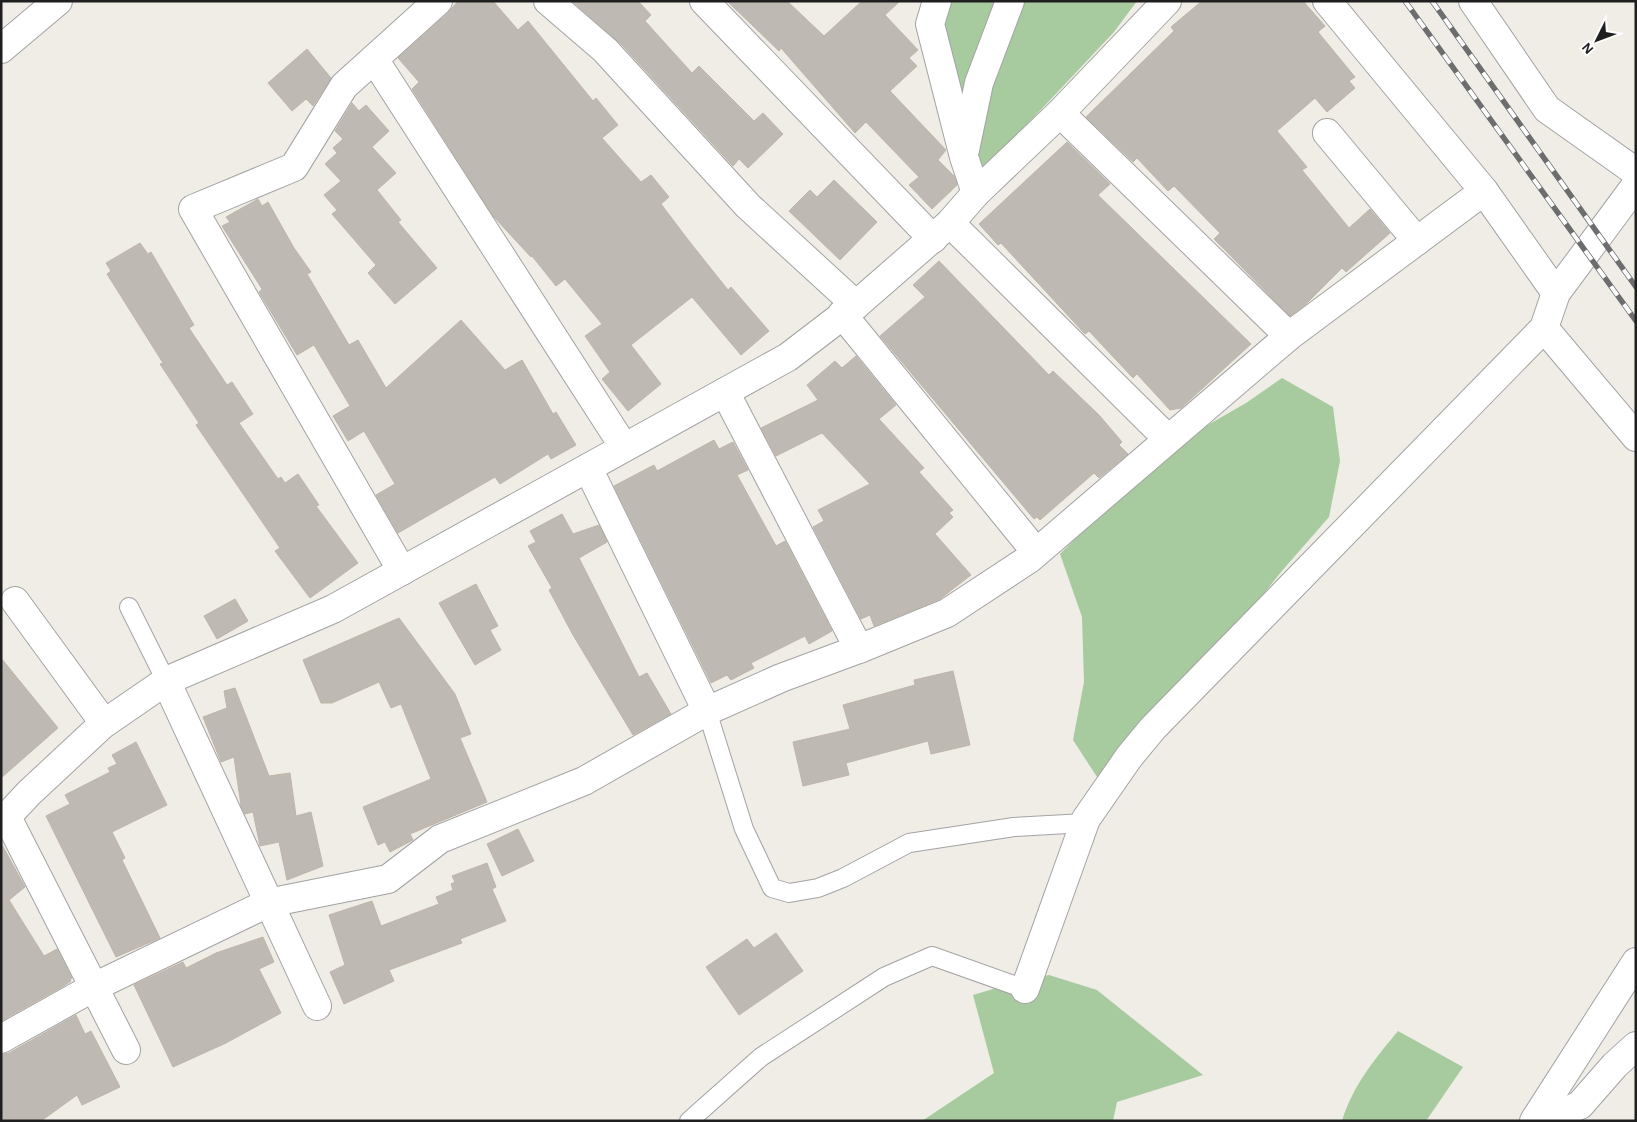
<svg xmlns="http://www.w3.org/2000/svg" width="1637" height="1122" font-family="'Alegreya Sans',sans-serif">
	<rect width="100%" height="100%" fill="#efede6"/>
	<g fill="#a7cb9e">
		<path d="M937 1H1137L1114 32 972 183Z"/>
		<path d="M1282 378 1333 407 1340 461 1329 517 1281 572 1235 630 1099 780 1073 740 1084 682 1082 617 1060 554 1120 493 1192 434 1246 403Z"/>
		<path d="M1049 975 1097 990 1203 1075 1117 1102 1113 1121H922L994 1073 973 995 1013 983Z"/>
		<path d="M1398 1031 1463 1067 1426 1121H1342C1353 1085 1375 1059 1398 1031Z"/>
	</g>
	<g fill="#bfb9b3" stroke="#c0b5a9">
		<path d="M458 1H493L518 30 528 21 593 101 596 98 618 125 602 138 641 182 651 175 669 197 661 204 689 241 728 290 731 287 769 331 741 355 692 297 631 345 661 384 628 411 602 379 610 372 585 336 602 324 565 279 556 286 532 256 531 257 493 216 412 89 419 82 398 58 448 13Z"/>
		<path d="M572 1H638L651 15 645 21 692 73 699 66 754 121 763 113 783 134 748 168 739 159 733 166 622 45Z"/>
		<path d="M727 1H787L824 36 862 1H900L885 15 918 50 909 58 917 66 890 91 946 150 938 160 954 176 957 185 932 209 909 185 919 177 866 122 855 133 781 48 779 51Z"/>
		<path d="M1202 1H1303L1325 26 1318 32 1355 77 1349 81 1355 88 1327 112 1315 98 1277 131 1307 167 1302 170 1349 228 1370 209 1390 233 1346 272 1342 268 1306 304 1290 316 1214 239 1220 233 1174 186 1168 191 1137 158 1133 162 1086 117 1174 31 1171 27Z"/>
		<path d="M307 49 331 78 313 106 306 99 292 111 268 83Z"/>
		<path d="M352 103 359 111 366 105 389 131 372 147 396 173 377 190 401 220 398 222 437 268 395 304 368 273 376 265 332 214 337 210 324 195 341 181 325 164 337 153 333 148 343 139 335 131Z"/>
		<path d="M1067 142 1110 184 1098 195 1251 344 1181 408 1170 410 1137 374 1133 378 1089 331 1085 334 1001 243 998 245 979 224Z"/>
		<path d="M834 180 877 222 840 260 789 211 810 190 817 197Z"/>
		<path d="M258 199 262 206 268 202 294 248 311 272 307 274 349 345 358 340 386 388 461 320 505 370 522 360 553 414 556 412 576 445 551 459 548 454 500 484 495 477 398 533 376 495 395 484 364 431 348 441 333 416 350 406 314 345 297 355 259 292 262 289 222 226 230 222 226 217Z"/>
		<path d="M140 243 148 254 151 252 194 325 189 328 227 385 232 382 253 414 239 423 278 479 281 477 285 483 298 474 319 505 316 506 358 563 310 598 275 551 280 548 196 425 199 423 160 364 163 363 107 274 111 271 106 263Z"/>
		<path d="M939 261 1049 375 1053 371 1099 415 1122 442 1119 445 1128 454 1099 478 1094 473 1040 520 1037 517 1034 519 880 336 925 297 913 285Z"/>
		<path d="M856 356 896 405 879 419 924 468 919 472 953 510 949 513 953 517 935 534 971 575 940 599 874 626 870 615 861 619 813 527 824 521 818 510 870 484 822 433 776 456 761 428 818 400 807 385 835 361 842 368Z"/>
		<path d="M714 440 719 449 733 442 748 470 737 475 776 546 785 541 832 631 809 644 805 636 751 663 754 668 731 680 727 675 711 683 614 486 654 465 657 471Z"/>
		<path d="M562 514 573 534 599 525 607 542 579 558 639 677 647 673 671 714 633 735 573 635 549 590 552 588 528 546 536 542 530 531Z"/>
		<path d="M476 584 498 626 490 630 501 650 475 665 439 603Z"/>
		<path d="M235 599 248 621 217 639 204 616Z"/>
		<path d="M399 618 455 694 471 734 460 738 487 802 410 834 413 840 390 852 385 842 378 845 363 807 431 779 401 704 391 708 379 682 332 703H321L303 660Z"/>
		<path d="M1 658 58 728 1 778Z"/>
		<path d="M953 671 970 745 931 754 928 741 846 763 849 775 803 786 793 742 850 729 843 705 915 685 914 680Z"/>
		<path d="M235 688 269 776 290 773 296 816 311 812 323 866 287 880 279 842 260 846 253 812 245 814 241 806 234 757 221 762 203 717 227 708 224 691Z"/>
		<path d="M136 742 167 805 112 832 125 858 122 860 160 938 116 957 46 816 70 804 65 795 110 772 108 768 117 764 112 755Z"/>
		<path d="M518 829 534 861 502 876 487 844Z"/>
		<path d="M1 843 25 887 9 900 44 956 57 949 72 978 70 979 71 981 62 987 1 1021Z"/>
		<path d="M487 863 496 887 492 889 506 921 460 939 462 943 389 970 394 981 344 1004 330 972 345 965 329 915 372 901 381 926 439 904 436 897 453 890 451 884 455 882 452 876Z"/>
		<path d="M776 933 803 971 739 1015 706 967 747 939 754 948Z"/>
		<path d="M263 937 274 962 259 969 281 1013 226 1043 173 1067 134 985 183 962 186 968 216 953Z"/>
		<path d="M76 1015 85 1034 91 1031 120 1087 82 1105 77 1095 41 1121H1V1055L9 1053Z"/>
	</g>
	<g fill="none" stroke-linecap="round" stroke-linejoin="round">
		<g stroke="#a3a3a3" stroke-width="20">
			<g id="lane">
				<path d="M129 607 166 681"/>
				<path d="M707 711 744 829 772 888 789 893 818 888 843 878 909 843 1014 827 1085 823"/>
				<path d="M689 1121 761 1057 884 977 932 956 1025 989"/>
			</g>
		</g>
		<g stroke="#a3a3a3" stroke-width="30">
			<g id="street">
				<path d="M548 1 605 50 748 206 856 305"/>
				<path d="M704 1 933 239"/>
				<path d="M937 1 930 24 964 157 976 193"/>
				<path d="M1327 1 1484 191 1556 293"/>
				<path d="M1473 1 1547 109 1636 172"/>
				<path d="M1 49 58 1"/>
				<path d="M374 59 624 447"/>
				<path d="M1060 113 1289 336"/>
				<path d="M1327 133 1417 241"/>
				<path d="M965 150 979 83 1010 1"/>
				<path d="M950 223 1168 439"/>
				<path d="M842 314 1036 552"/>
				<path d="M1544 328 1636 437"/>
				<path d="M725 392 859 649"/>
				<path d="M588 468 707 711"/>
				<path d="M402 571 193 209 294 167 344 86 438 1"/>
				<path d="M15 601 104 723"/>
				<path d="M166 681 317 1006"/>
				<path d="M7 817 126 1050"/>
				<path d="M1 823 29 793 102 725 166 681 333 609 788 357 856 305 950 223 976 193 1060 113 1167 1"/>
				<path d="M1025 989 1086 819 1129 757 1153 728 1544 328 1556 293 1636 185"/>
				<path d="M1 1039 94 987 268 903 388 879 440 839 584 781 707 711 781 678 859 649 947 613 1029 559 1289 336 1484 191"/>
				<path d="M1536 1118 1554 1117 1580 1105 1615 1065 1636 1046"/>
				<path d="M1534 1121 1636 962"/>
			</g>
		</g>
		<use href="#lane" stroke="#fff" stroke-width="18"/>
		<use href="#street" stroke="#fff" stroke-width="28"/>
		<g stroke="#6d6d6d" stroke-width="5.5">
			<g id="rail">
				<path d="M1405 1 1636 321"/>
				<path d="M1432 1 1636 287"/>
			</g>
		</g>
		<use href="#rail" stroke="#fff" stroke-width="4" stroke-dasharray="11" stroke-linecap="butt"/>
	</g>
	<rect width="1637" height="1122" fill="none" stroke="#1f1f1f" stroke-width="5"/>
	<g transform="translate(1597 40) rotate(228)" stroke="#ffffff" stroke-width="4" paint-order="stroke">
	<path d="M0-4L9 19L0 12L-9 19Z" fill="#1f1f1f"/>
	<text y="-8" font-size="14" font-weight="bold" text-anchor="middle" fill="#1f1f1f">N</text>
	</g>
</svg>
